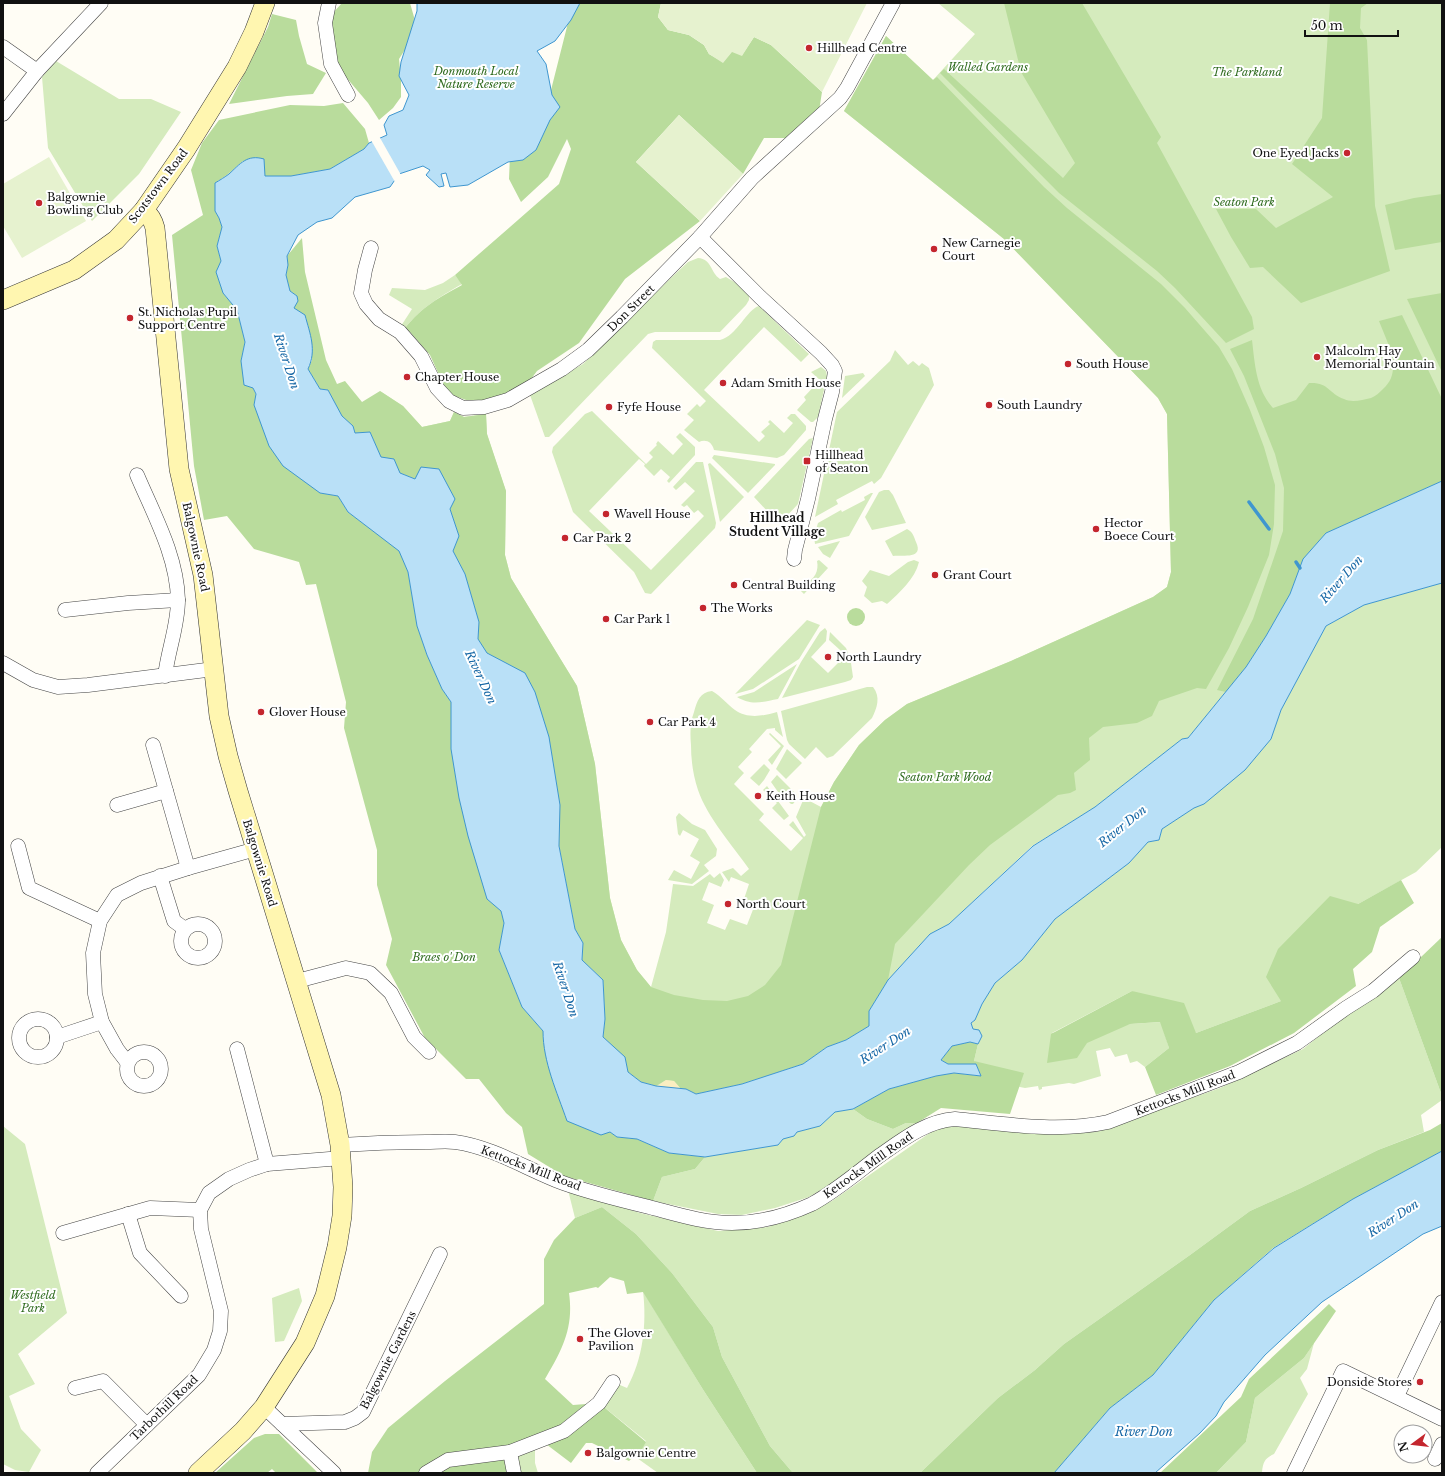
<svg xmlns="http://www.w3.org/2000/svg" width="1445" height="1476" font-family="'Libre Baskerville',serif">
	<rect width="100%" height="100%" fill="#fffdf5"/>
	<g fill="#d5ebbd">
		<path d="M938 3H1442V481L1326 533 1303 559 1290 594 1246 667 1188 738 1182 739 1095 807 1032 846 949 924 930 934 888 980 686 1089 656 1086 380 391 403 406 422 427 450 421 454 412 464 417 486 414 487 434 506 491 505 555 511 578 577 686 595 764 610 898 621 940 637 970 651 987 666 932 673 884 693 886 710 874 714 878 720 873 724 880 721 887 709 882 702 900 714 905 707 923 725 930 730 919 747 925 754 907 743 902 749 884 731 877 729 882 722 872 733 868 741 876 749 869C733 846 707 817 698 790 693 775 691 760 691 745 690 734 690 722 694 712 697 701 700 692 712 691 721 696 727 704 735 710 747 719 764 716 777 712L783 737 775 730V728L767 729 749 749 752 752 738 767 744 773 734 784 764 814 759 820 791 851 803 838 789 825 793 821 804 837 806 835 796 817 804 798 821 807 834 782 859 745 885 720 907 704 1011 661 1153 597 1167 587 1171 572 1167 414 1158 398 1004 239 844 111 886 36 933 80 975 34Z"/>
		<path d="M56 61 119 99H151L181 112 139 174 92 221 48 148 42 77Z"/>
		<path d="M698 258C712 259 710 272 720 279L726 277 736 283 749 295V300L746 305 720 332H655L648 334 549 437H545L530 395 583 364 673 276 688 262Z"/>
		<path d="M455 275 462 284C438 298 422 307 405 328L401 326 412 309 389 295 392 288 425 290 443 283Z"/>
		<path d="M759 306 809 354 801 362 764 327 704 390 759 442 765 436 761 432 770 424 768 422 770 420 784 433 793 423 787 418 791 414H795L806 426V430L784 455 777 458 714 450C712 442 706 439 699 442L684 430 694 420 687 414 697 404 700 407 706 401 652 348 653 342 656 340H720C737 336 747 309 759 306Z"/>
		<path d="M895 350 908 365 913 361 919 366 922 363 929 368 934 385 881 478 874 484 872 481 836 500 838 504 815 517 837 412 890 361Z"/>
		<path d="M821 367 826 371 827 376 818 417 813 422H811L797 410 806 400 804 397 820 380 811 372Z"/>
		<path d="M863 373 865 376 842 398 845 376Z"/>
		<path d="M592 411 646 464 653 457 649 453 657 445 656 444 658 441 673 455 683 444 676 437 680 433 695 447V455L669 483 667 481 670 477 661 469 654 476 644 466 645 464 639 459 589 511 651 570 704 516 698 510 694 513 687 505 684 507 681 505 695 491 685 482 676 490 673 487 696 462H703L716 523 715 528 651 594 645 593 634 572 573 512 552 452 553 447 558 442 585 414Z"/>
		<path d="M813 438 798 504 783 520 776 515 770 514 754 497 809 439Z"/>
		<path d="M714 455 775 464V465L748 493 712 458Z"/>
		<path d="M710 463 744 497 720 522 708 464Z"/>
		<path d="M884 490H889L893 495 906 523 872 530 865 517 879 492Z"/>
		<path d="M871 493H873L849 536 815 544 814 536 818 523 841 510 842 512 865 500 864 497Z"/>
		<path d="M907 529C913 532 914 537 916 542 924 559 904 555 893 556L885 541Z"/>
		<path d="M840 541 830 558 823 554 818 547Z"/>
		<path d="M819 560 828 568 804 594 795 585C798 583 801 584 805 583 815 580 819 570 817 561Z"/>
		<path d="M914 560 919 562C915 579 899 593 887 604L882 601 872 603 864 596 867 587 862 581 870 570 889 576 908 562Z"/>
		<path d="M1442 583V847L1416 872 1358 904 1281 1001 1196 1033 1132 991 1052 1033 1130 1024 1161 1022 1169 1048 1145 1067 1137 1061 1130 1063 1127 1054 1115 1057 1110 1048 1096 1051 1101 1076 1074 1084 1069 1083 1042 1087V1089L1039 1090 1038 1086 1025 1088 1009 1085 974 1061 978 1044 982 1036 973 1029 971 1023 975 1020 982 1004 995 983 1022 960 1055 919 1129 863 1148 842 1159 840 1162 829 1194 808 1204 804 1220 790 1230 782 1271 739 1281 710 1326 626 1364 605Z"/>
		<path d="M807 620 820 625 799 659 753 689 735 694Z"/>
		<path d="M825 628 827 631 826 641 811 657 828 673 844 657 851 663 853 677 851 680 845 682 782 698 801 662 820 632Z"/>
		<path d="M830 632 846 648 851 660 829 640Z"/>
		<path d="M797 664 778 699C761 702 752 706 737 697L754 692Z"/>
		<path d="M867 687H873C881 697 877 708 872 718L833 756 827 758 816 747 805 759 789 744 787 740 781 711Z"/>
		<path d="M770 733 784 746 772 765 768 760 781 746 769 734Z"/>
		<path d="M787 749 802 763 786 779 776 769Z"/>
		<path d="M764 764 770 770 764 780 759 786 750 778Z"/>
		<path d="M777 775 797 795 796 800 793 804H791L786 799H783L771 782Z"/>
		<path d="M767 786 789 816 784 820 772 808 777 803 763 790Z"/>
		<path d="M679 813 692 824 705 830 717 849 716 856 704 865 709 871 692 884 668 880 674 870 691 879 700 862 690 856 699 839 683 830 680 836 678 834 676 817Z"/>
		<path d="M1399 978 1442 1096V1100L1421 1115 1424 1132 1378 1150 1301 1188 1250 1211 1190 1255 1064 1344 1035 1370 998 1398 920 1473H793L770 1446 722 1357 713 1327 672 1273 636 1234 602 1207 575 1218 568 1190 640 1213 718 1231 768 1227 832 1201 944 1123 1039 1134 1096 1132 1220 1088 1303 1049 1358 1005Z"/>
		<path d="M853 1109 867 1119 893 1129 906 1123H917L838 1180 809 1197 775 1208 742 1215 718 1214 653 1201 662 1177 695 1169 705 1157 778 1145 783 1139 794 1136 797 1132 820 1126 835 1112Z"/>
		<path d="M3 1126 25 1144 67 1313 18 1354 35 1384 9 1396 21 1429 41 1450 29 1472 15 1470 3 1464Z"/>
		<path d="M299 1288 302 1301 284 1341 275 1342 272 1298Z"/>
		<path d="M643 1291 702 1388 757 1473H658L637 1458 646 1441 599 1403 613 1382 627 1388C643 1359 647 1324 643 1291Z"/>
		<path d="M1314 1343 1307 1369 1300 1378 1308 1394 1274 1454C1265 1458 1263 1462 1262 1472L1267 1473H1216L1246 1442 1255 1398 1304 1358Z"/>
		<path d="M535 1443V1463L538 1473H514L510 1452Z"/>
	</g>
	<g fill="#b9dc9c">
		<path d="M342 3H410L414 17 413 37 399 59 401 79V97L393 108 379 120 368 103 345 76 337 63 331 15Z"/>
		<path d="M573 3H661L658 17 668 30 689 35 704 45 709 54 723 62 732 51 742 55 754 37 771 45 822 92 819 111 789 138H764L743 174 679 115 636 162 700 221 625 279 579 343 537 371 528 383 506 395 481 401 466 400 452 395 444 386 430 355 410 332 405 328C422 307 438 298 462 285L455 275 559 184 571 149 567 139 548 177 521 202 509 179 510 155 550 94Z"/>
		<path d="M1004 3H1082L1161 137 1157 143 1252 317 1254 329 1226 343 1175 288 1157 271 1059 193 940 73 944 69 1063 178 1075 163 1021 72Z"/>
		<path d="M1330 3H1368L1361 8 1360 28 1367 40 1375 206 1390 271 1301 303 1263 267 1250 268 1231 237 1216 209H1256L1276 228 1333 197 1292 164 1322 118Z"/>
		<path d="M272 14 296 20 299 36 307 64 326 73 313 94 287 96 229 104 268 27Z"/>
		<path d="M886 36 933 80 937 77 1044 187 1067 208 1161 284 1185 308 1219 347 1232 369 1250 410 1264 447 1275 485 1274 524 1269 555 1248 607 1229 648 1206 689 1197 688 1159 701 1152 716 1137 723 1103 727 1089 738 1090 760 1074 773 1076 790 1070 793 1058 795 990 845 969 865 895 944 888 980 869 1011V1026L846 1040 827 1047 803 1064 742 1084 696 1094 686 1089H681L674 1081 666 1080 656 1086 641 1082 628 1072 624 1057 603 1037 605 1019 603 980 582 960 583 943 575 929 559 846 560 805 525 673 486 653 478 639 479 622 465 574 453 551 459 536 450 509 415 479 400 473 381 458 370 432 355 434 353 426 342 417 328 390 320 389 308 369 312 360 294 308 297 296 290 291 286 275 288 265 287 256 302 238 305 272 326 360 337 384 345 381 362 402 380 391 403 406 422 427 450 421 454 412 464 417 486 414 487 434 506 491 505 555 511 578 577 686 595 764 610 898 621 940 637 970 651 987 674 995 703 1000 727 1001 748 996 765 985 781 965 821 807 834 782 859 745 885 720 907 704 1011 661 1153 597 1167 587 1171 572 1167 414 1158 398 1004 239 844 111Z"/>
		<path d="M343 103 365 129 369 143 364 149 330 169 291 176H265L243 161 227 175 215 183V211L219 218 222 227 217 246 221 261 223 293 237 310 245 342 241 361 256 395 254 405 320 493 338 496 348 512 399 550 408 572 417 625 427 655 442 689 451 702 452 712 487 898 501 911 504 923 499 950 522 1007 543 1031V1040L610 1132 617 1137 637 1139 669 1153 705 1157 695 1169 662 1177 653 1201 564 1176 528 1154 522 1127 506 1113 479 1079H466L425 1038 386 965 392 939 377 885V850L344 728 346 702 316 584 306 585 299 562 254 549 227 516 204 520 194 466 172 235 203 215 191 170 202 143 219 120 290 105 324 106Z"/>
		<path d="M1442 194V242L1395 250 1385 205 1414 198Z"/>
		<path d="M1442 293V372L1407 299Z"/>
		<path d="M1402 315 1442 399V481L1326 533 1303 559 1290 594 1266 636 1246 667 1226 692 1217 690 1253 619 1283 531 1284 488 1275 454 1244 376 1230 349 1252 340C1255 365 1256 389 1273 408L1296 400 1309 383C1329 382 1328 393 1344 399 1352 403 1362 400 1371 398 1376 396 1379 393 1383 389 1404 371 1387 342 1379 321Z"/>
		<circle cx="856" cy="617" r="9"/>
		<path d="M1401 880 1414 903 1380 927 1372 952 1353 969 1356 986 1294 1033 1230 1066 1156 1095 1145 1067 1169 1048 1160 1022 1130 1024 1087 1043 1077 1058 1047 1063 1051 1034 1132 991 1184 1003 1196 1033 1281 1001 1266 977 1278 949 1330 896 1358 904Z"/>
		<path d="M1442 937V1096L1399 978Z"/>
		<path d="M970 1042 978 1044 974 1061 1024 1073 1010 1114 941 1108 917 1123H906L893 1129 867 1119 853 1109 889 1089 936 1076 954 1073 981 1076 976 1064H948L941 1060 952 1046Z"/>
		<path d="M1442 1123V1151L1353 1199 1273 1248 1214 1300 1153 1375 1110 1408 1054 1473H920L998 1398 1035 1370 1064 1344 1190 1255 1250 1211 1301 1188 1378 1150 1430 1130Z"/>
		<path d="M602 1207 636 1234 672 1273 713 1327 722 1357 770 1446 793 1473H757L702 1388 643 1292 627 1294 624 1281 610 1277 598 1288 596 1287 569 1293C574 1328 562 1350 545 1379L573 1405 599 1403 646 1442 637 1458H632L629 1461 592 1443H586L571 1463 542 1441 510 1452 514 1473H368L372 1452 388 1428 445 1381 544 1304V1259L554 1240 575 1218Z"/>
		<path d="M1329 1304 1336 1311 1304 1358 1255 1398 1246 1442 1216 1473H1160L1241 1397 1249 1379Z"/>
		<path d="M265 1434H279L318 1473H276L272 1469 267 1473H215L254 1438Z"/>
	</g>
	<path fill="#fbeec1" d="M666 1080 674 1081 681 1089 657 1086Z"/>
	<g fill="#e6f2cf">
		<path d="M661 3H867L822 92 771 45 754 37 742 56 732 52 723 63 709 54 704 45 689 35 668 30 658 17Z"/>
		<path d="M679 115 743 174 700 221 636 162Z"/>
		<path d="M49 157 86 221 22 258 3 226V184Z"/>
	</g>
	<g fill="#b9e0f7" stroke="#3f96cf">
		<path d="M417 3H580L571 20 555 41 537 51 546 64 552 95 560 107 550 120 536 150 523 160 508 162 468 185 450 187 446 173 441 174 444 186 439 187 426 175 430 170 423 166 399 174 390 187 355 197 332 218 317 222 298 235 287 256 288 265 286 275 290 291 297 296 298 301 294 308 305 315C310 334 317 350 308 369L320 389 328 390 342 416 353 426 355 433 370 432 381 457 394 459 400 473 415 479 421 467 439 469 455 499 450 509 459 536 453 551 465 574 479 622 478 639 487 653 525 673 535 692 549 737 560 805 559 846 575 929 583 943 582 960 603 980 605 1019 603 1037 625 1057 628 1072 641 1082 656 1086 686 1089 696 1094 742 1084 803 1064 827 1047 846 1040 869 1026V1011L888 980 930 934 949 924 1033 846 1095 807 1182 739 1188 738 1246 667 1266 636 1290 594 1303 559 1326 533 1442 481V583L1364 605 1326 626 1281 710 1271 739 1245 770 1204 804 1194 808 1162 829 1159 840 1148 842 1129 863 1055 919 1022 960 995 983 982 1004 975 1020 971 1023 973 1029 979 1030 982 1036 978 1044 970 1042 952 1046 941 1060 948 1064H976L981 1076 954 1073 936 1076 889 1089 853 1109 835 1112 820 1126 797 1132 794 1136 783 1139 778 1145 705 1157 669 1153 637 1139 617 1137 610 1132 601 1135 567 1121C557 1092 543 1062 543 1031L522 1007 499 950 504 923 501 911 487 899 468 836 459 798 451 749V702L442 689 427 655 417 626 408 572 399 551 348 512 338 496 320 493 283 466 269 446 254 405 256 394 253 388 244 385 241 361 245 342 237 310 223 293 216 272 221 261 217 246 222 227 219 218 215 211V183C220 180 225 177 229 174 240 164 247 154 264 159L265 176H291L330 169 364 149 369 143 387 135 384 125 389 116 403 110 409 95 399 76 401 62 417 11Z"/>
		<path d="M1442 1151V1226L1423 1234 1322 1302 1265 1355 1224 1402 1216 1416 1200 1433 1155 1473H1054L1110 1408 1153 1375 1214 1300 1274 1248 1353 1199Z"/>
	</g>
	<path fill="#fffdf5" d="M379 136 401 175 395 182 371 140Z"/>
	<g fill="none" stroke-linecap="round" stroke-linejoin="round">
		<g stroke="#3f96cf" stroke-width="3.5">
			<path d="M1249 502 1269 529"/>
			<path d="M1296 562 1300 568"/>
		</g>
		<g stroke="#444" stroke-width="15">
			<g id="street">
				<path d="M329 3 325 23 331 64 348 95"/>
				<path d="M3 47 37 71"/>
				<path d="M3 114 37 71 101 3"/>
				<path d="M700 237 760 297 821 353 832 365 835 371 832 392 825 419 808 499 795 550 794 559"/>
				<path d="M371 248 365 270 361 293 366 304 379 319 400 332 421 356 437 388 449 401 463 408 484 407 508 400 562 369 588 350 622 317 700 237 752 178 840 98 847 88 893 3"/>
				<path d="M137 475C154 515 177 556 178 600 178 626 168 650 165 676"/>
				<path d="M65 610 128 603 178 600"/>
				<path d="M3 663 33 680 58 687 88 685 214 669"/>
				<path d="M153 745 188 868"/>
				<path d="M117 805 166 791"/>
				<path d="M18 846 29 888 100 921"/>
				<path d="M160 876 174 921 185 929"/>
				<circle cx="198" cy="941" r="17"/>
				<path d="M297 981 346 968 370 973 391 993 414 1037 429 1052"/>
				<circle cx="38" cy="1038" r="19"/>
				<path d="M57 1037 102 1022"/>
				<path d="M237 1049 267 1164"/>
				<circle cx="144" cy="1069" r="17"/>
				<path d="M127 1062 117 1049 102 1022 95 994 93 953 100 921 117 895 141 883 188 868 256 849"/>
				<path d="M340 1145C369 1143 397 1142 426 1142 436 1142 446 1141 455 1142 493 1147 528 1170 563 1183 591 1193 620 1200 649 1207 676 1214 704 1223 732 1223 759 1223 788 1215 812 1204 836 1191 858 1172 879 1156 902 1140 926 1121 955 1119 1005 1124 1058 1133 1108 1122L1239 1072 1297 1043 1346 1008 1373 991 1413 957"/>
				<path d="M128 1214 140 1253 181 1296"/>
				<path d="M63 1233 150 1208 200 1210"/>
				<path d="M75 1388 103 1381 147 1425"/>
				<path d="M1397 1396 1442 1302"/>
				<path d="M264 1407 334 1473"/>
				<path d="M282 1424 345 1422 355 1418 363 1412 440 1254"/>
				<path d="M510 1452 514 1473"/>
				<path d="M1435 1459 1442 1444"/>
				<path d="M97 1473 199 1375 214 1350 220 1331 221 1311 201 1229 200 1210 209 1193 229 1179 249 1170 267 1164 342 1158"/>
				<path d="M426 1473 448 1460 510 1452 564 1431 599 1403 613 1382"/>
				<path d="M1294 1473 1343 1371 1442 1419"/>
			</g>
		</g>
		<g stroke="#333" stroke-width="20">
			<g id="secondary">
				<path d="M144 210C150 215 153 220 155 228L179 469 203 575 219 716 228 756 238 791 331 1095 340 1145 343 1187 342 1216 337 1247 325 1296 305 1343 264 1407 243 1431 198 1473"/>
				<path d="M3 300 74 270 116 240 144 210 186 149 237 67 254 32 265 3"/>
			</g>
		</g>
		<use href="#street" stroke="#fff" stroke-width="14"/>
		<use href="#secondary" stroke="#fff6b0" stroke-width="19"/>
	</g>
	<g fill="#c4262e" stroke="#fff" stroke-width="1.5">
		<circle cx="809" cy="48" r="4"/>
		<circle cx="1347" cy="153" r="4"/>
		<circle cx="39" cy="203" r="4"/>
		<circle cx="934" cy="249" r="4"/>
		<circle cx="130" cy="318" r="4"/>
		<circle cx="1317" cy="357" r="4"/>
		<circle cx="1068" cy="364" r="4"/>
		<circle cx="407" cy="377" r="4"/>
		<circle cx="723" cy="383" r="4"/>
		<circle cx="989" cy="405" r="4"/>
		<circle cx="609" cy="407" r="4"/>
		<rect x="803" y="457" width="8" height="8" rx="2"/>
		<circle cx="606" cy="514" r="4"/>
		<circle cx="1096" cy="529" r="4"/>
		<circle cx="565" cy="538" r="4"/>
		<circle cx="935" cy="575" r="4"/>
		<circle cx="734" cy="585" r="4"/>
		<circle cx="703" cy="608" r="4"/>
		<circle cx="606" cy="619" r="4"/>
		<circle cx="828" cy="657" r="4"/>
		<circle cx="261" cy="712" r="4"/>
		<circle cx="650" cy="722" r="4"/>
		<circle cx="758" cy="796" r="4"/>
		<circle cx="728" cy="904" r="4"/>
		<circle cx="580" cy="1339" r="4"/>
		<circle cx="1420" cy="1382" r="4"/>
		<circle cx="588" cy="1453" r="4"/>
	</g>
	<g text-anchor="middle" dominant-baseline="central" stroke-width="4" stroke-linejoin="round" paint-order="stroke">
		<g font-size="11" fill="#111" stroke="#fff" text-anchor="start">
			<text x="817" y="48">Hillhead Centre</text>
			<text x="1339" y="153" text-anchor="end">One Eyed Jacks</text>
			<text x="47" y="197">Balgownie<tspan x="47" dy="13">Bowling Club</tspan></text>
			<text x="942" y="243">New Carnegie<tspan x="942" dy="13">Court</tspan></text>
			<text x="138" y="312">St. Nicholas Pupil<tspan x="138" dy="13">Support Centre</tspan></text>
			<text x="1325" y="351">Malcolm Hay<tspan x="1325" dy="13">Memorial Fountain</tspan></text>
			<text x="1076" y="364">South House</text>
			<text x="415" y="377">Chapter House</text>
			<text x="731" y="383">Adam Smith House</text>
			<text x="997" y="405">South Laundry</text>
			<text x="617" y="407">Fyfe House</text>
			<text x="815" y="455">Hillhead<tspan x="815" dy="13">of Seaton</tspan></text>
			<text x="614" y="514">Wavell House</text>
			<text x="1104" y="523">Hector<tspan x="1104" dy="13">Boece Court</tspan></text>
			<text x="573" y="538">Car Park 2</text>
			<text x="943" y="575">Grant Court</text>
			<text x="742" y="585">Central Building</text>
			<text x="711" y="608">The Works</text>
			<text x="614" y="619">Car Park 1</text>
			<text x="836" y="657">North Laundry</text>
			<text x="269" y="712">Glover House</text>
			<text x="658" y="722">Car Park 4</text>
			<text x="766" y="796">Keith House</text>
			<text x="736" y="904">North Court</text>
			<text x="588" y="1333">The Glover<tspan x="588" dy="13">Pavilion</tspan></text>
			<text x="1412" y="1382" text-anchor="end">Donside Stores</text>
			<text x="596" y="1453">Balgownie Centre</text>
		</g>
		<g font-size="11" font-style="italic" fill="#2f6b1f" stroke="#fff">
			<text x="988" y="67">Walled Gardens</text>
			<text x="476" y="71">Donmouth Local<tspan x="476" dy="13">Nature Reserve</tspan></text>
			<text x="1247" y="72">The Parkland</text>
			<text x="1244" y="202">Seaton Park</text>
			<text x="945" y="777">Seaton Park Wood</text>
			<text x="444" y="957">Braes o' Don</text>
			<text x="33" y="1295">Westfield<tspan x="33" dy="13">Park</tspan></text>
		</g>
		<g font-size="11" fill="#111" stroke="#fff">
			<text transform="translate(158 186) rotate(-53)">Scotstown Road</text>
			<text transform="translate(631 308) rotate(-45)">Don Street</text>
			<text transform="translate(196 547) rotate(78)">Balgownie Road</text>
			<text transform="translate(260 863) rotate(73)">Balgownie Road</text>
			<text transform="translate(1185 1093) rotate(-21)">Kettocks Mill Road</text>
			<text transform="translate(868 1165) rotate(-35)">Kettocks Mill Road</text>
			<text transform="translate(531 1168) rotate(21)">Kettocks Mill Road</text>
			<text transform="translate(388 1360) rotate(-63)">Balgownie Gardens</text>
			<text transform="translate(164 1408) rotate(-44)">Tarbothill Road</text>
		</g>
		<g font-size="12" font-style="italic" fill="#1768a6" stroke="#fff">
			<text transform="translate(287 361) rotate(72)">River Don</text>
			<text transform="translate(1341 579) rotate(-49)">River Don</text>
			<text transform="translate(481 677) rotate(65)">River Don</text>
			<text transform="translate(1122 826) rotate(-39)">River Don</text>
			<text transform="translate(566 989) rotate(72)">River Don</text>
			<text transform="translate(885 1045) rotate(-33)">River Don</text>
			<text transform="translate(1393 1218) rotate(-33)">River Don</text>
			<text x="1144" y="1431">River Don</text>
		</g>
		<g font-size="12" font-weight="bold" fill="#111" stroke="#fff">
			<text x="777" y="517">Hillhead<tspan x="777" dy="14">Student Village</tspan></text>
		</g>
	</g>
	<rect width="1445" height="1476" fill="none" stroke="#111111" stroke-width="8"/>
	<g transform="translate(1413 1444) rotate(255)"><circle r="19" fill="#ffffff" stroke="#a0a0a0"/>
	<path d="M0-3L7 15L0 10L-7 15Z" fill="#c4262e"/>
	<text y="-6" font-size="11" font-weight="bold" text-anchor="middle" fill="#111111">N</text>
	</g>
	<path d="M1305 30v6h93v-6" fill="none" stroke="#111111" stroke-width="2"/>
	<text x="1311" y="30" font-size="12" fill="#111111" stroke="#ffffff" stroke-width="3" paint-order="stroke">50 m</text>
</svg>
